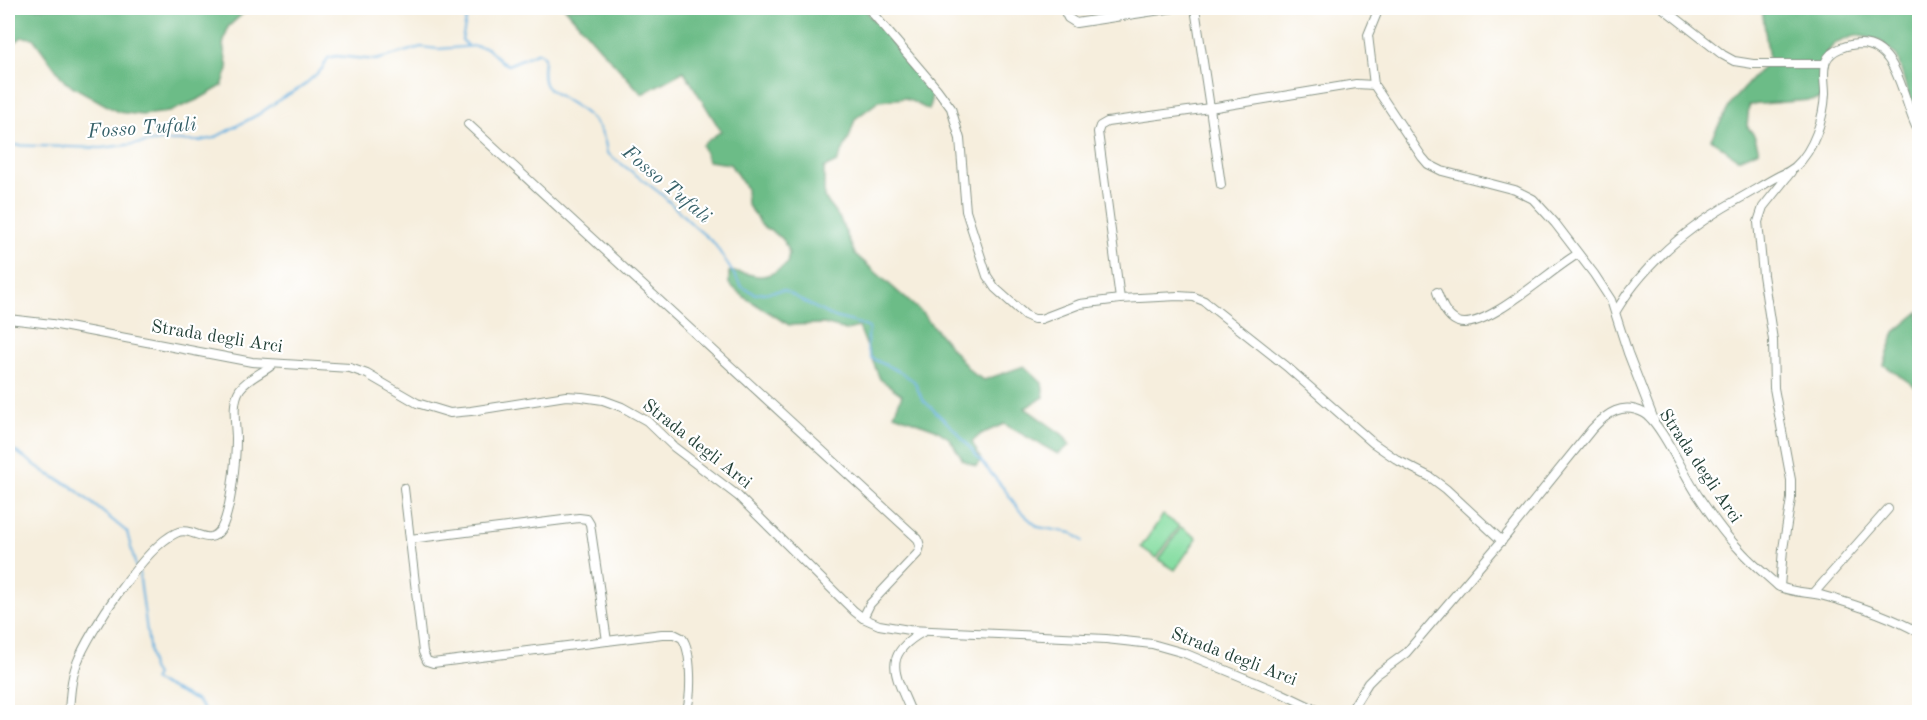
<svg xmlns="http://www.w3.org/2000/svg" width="1927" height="720" font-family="'Old Standard TT',serif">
	<rect width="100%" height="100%" fill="#fff"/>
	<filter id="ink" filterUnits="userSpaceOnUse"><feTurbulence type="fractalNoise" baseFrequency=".0167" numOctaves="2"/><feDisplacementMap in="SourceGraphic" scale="12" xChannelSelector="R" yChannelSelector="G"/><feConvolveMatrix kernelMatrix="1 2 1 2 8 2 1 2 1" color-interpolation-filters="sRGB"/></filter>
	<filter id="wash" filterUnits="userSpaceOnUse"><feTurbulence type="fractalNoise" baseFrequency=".008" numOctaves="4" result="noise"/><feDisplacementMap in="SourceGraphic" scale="24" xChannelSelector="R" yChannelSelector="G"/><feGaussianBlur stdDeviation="1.35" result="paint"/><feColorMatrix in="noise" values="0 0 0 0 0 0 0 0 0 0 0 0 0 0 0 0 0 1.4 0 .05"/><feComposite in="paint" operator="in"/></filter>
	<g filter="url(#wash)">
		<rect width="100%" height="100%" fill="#f6eedd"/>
		<g fill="#85dda1" stroke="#528d6a" stroke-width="1.5">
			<path d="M1163 515 1179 526 1157 558 1141 547Z"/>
			<path d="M1181 527 1197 538 1175 570 1159 560Z"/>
		</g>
		<g fill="#6cbc87" stroke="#467c5e" stroke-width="1.5">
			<path d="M8 8H249L228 27 223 45 228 69 222 86 199 99 169 112 142 115 118 112 65 82 33 38 22 37 9 47 8 50Z"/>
			<path d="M565 8H864L931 90V104L929 110 905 98 879 101 855 119 849 138 837 162 824 168V197L840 219 855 254 921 312 973 374 984 380 1024 366 1042 383 1044 397 1025 408 1063 435 1070 445 1058 454 1004 424 981 434 972 442 981 460 976 466 963 460 950 439 935 429 894 414 902 395 880 379 859 327 846 330 824 324 789 325 744 297 729 284V272C738 271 742 273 752 275 766 279 776 272 787 264L789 253 782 238 762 226 747 204 746 188 730 164 708 161 702 145 721 131 684 71 642 94 600 48Z"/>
			<path d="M1762 8H1919V129L1918 128 1897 56 1879 40 1856 35 1834 44 1823 58 1822 99 1749 105 1747 126 1754 135 1759 150 1738 159 1711 139 1733 100 1769 60Z"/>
			<path d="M1919 312V389L1884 365 1895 332Z"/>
		</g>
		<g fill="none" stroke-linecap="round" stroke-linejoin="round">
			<g stroke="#68b1e0" stroke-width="2">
				<path d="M464 8 467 16 462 40 468 46"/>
				<path d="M8 145 101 148 161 141H200L214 138 259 114 282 98 302 87 322 69 328 58 336 56 376 60 421 47 438 49 476 46 487 48 502 62 508 65 539 52 544 57C544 66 541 78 546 86 549 90 557 94 561 97 585 112 604 122 607 153L660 193 694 226 714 243 742 287 756 294 784 290C800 299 815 309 832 316 845 321 857 321 869 328L867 348 871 358 900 372 914 381 922 399 956 431 1005 490 1020 511 1038 527 1072 533 1083 541"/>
				<path d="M8 446 48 474 71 486 127 532 136 567"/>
				<path d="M139 572 152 669 156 675 153 680 197 701 206 712"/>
			</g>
		</g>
	</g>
	<g filter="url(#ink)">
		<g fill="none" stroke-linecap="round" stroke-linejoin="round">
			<g stroke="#8a9688" stroke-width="10">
				<g id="minor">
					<path d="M868 8 937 89 951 108 960 139 966 211 987 276 995 288 1025 315 1034 319H1041L1080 304 1120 299 1178 296 1194 297 1204 301 1286 366 1373 443 1399 461 1430 477 1446 489 1502 541"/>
					<path d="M1063 8 1068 18 1076 23 1174 8"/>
					<path d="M1195 8 1210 108 1356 84 1374 85 1422 157 1428 164 1442 171 1515 190 1533 199 1555 223 1594 274 1611 300 1628 353 1654 420"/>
					<path d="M1663 8 1723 55 1734 61 1753 64H1825"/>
					<path d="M1374 85 1368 35 1379 8"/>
					<path d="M468 124 918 539 920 546 918 553 870 604 863 618"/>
					<path d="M1437 292C1441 303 1446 317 1458 322 1485 332 1553 267 1578 254"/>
					<path d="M1120 299 1098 132 1100 126 1107 122 1210 108 1221 185"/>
					<path d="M1616 311C1645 263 1687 228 1735 201 1750 193 1764 184 1779 176 1784 174 1790 171 1795 167 1814 150 1824 118 1825 93 1825 83 1822 71 1826 61 1831 49 1849 44 1861 44 1901 45 1903 108 1920 134"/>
					<path d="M8 319 52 324 252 362 350 368 367 374 417 403 450 413 471 411 566 396 582 397 603 400 622 407 647 421 674 447 738 496 854 611 863 618 879 625 909 630 1106 639 1152 644 1184 653 1281 693 1321 712"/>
					<path d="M404 488 423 652 427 661 433 663 662 634H674L682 638C692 651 692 697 686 712"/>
					<path d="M410 539 579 518 587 519 590 524 607 641"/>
					<path d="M1780 587 1783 549 1791 499V480L1774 388 1773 340 1763 275 1758 222 1763 207 1791 172"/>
					<path d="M1814 593 1888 509"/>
					<path d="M69 712C70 696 71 679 77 663 89 631 145 547 176 533 193 525 208 549 221 529 231 512 236 460 236 439 236 424 231 403 240 389 247 379 262 373 272 365"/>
					<path d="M911 712C896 675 880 656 923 632"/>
					<path d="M1350 712 1368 683 1376 675 1406 653 1504 538 1592 429C1607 413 1622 402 1644 413 1660 421 1686 479 1699 497 1711 515 1723 533 1738 548 1750 562 1765 574 1778 586 1791 593 1810 592 1824 596 1857 605 1890 616 1920 633"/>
				</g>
			</g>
			<use href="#minor" stroke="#fff" stroke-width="8"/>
		</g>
	</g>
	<g text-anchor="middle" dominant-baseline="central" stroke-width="4.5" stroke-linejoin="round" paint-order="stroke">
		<g font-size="18" fill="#1f3d34" stroke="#fff">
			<text transform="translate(217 337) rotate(9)">Strada degli Arci</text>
			<text transform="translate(697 444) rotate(38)">Strada degli Arci</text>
			<text transform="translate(1700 466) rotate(56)">Strada degli Arci</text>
			<text transform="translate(1234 657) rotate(21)">Strada degli Arci</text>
		</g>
		<g font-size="20" font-style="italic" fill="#356068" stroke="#fff">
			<text transform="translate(142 129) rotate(-4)">Fosso Tufali</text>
			<text transform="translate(666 185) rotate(40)">Fosso Tufali</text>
		</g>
	</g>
	<rect width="1927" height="720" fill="none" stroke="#fff" stroke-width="30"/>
</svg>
